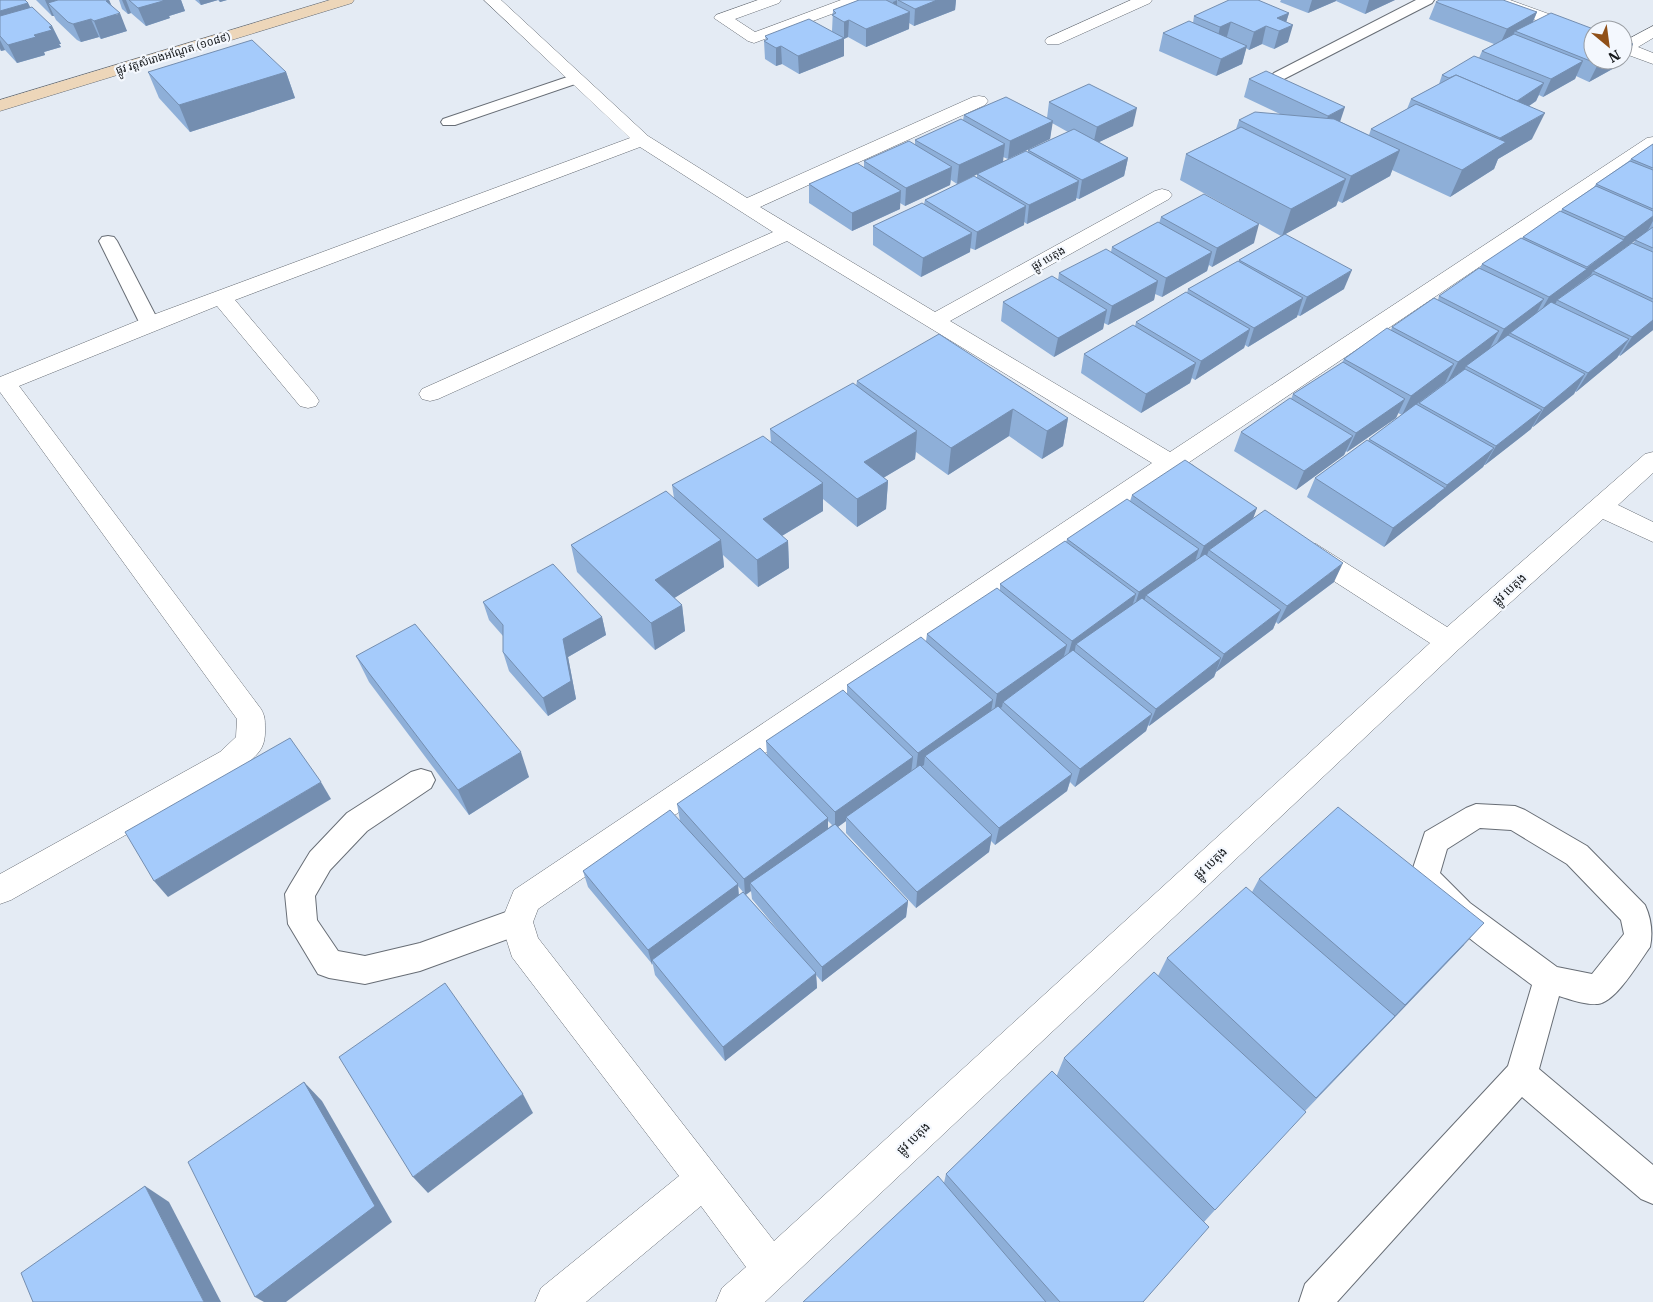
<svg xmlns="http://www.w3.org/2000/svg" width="1653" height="1302" font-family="'IBM Plex Serif','Noto Sans Khmer',serif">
	<rect width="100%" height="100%" fill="#e4ebf4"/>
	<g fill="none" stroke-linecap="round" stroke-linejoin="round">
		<g stroke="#676d75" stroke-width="2">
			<g id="service">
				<path d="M1416 0H1434L1432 3 1284 79H1274L1271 76 1274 73Z"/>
				<path d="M576 74 581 76 584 79 581 82 455 125H443L441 122 443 119Z"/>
				<path d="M108 236 114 237 117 241 160 324 157 328 150 330 143 328 140 324 99 241 102 237Z"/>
				<path d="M421 769 431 772 435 780 431 788 367 831 330 870 315 896 317 920 338 951 365 956 420 943 517 908 527 912 532 922 527 932 420 971 365 984 329 978 318 974 288 924 285 894 290 885 310 852 347 813 411 772Z"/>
				<path d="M1476 804 1515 806 1525 810 1587 846 1645 905C1651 918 1653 933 1650 947 1639 962 1616 1002 1598 1004 1585 1005 1572 1000 1559 996L1539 1069 1653 1165V1204L1641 1199 1522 1097 1337 1302H1299L1305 1284 1508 1066 1532 985C1500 960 1425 911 1410 877L1425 832 1466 808ZM1480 828 1511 830 1567 864 1621 920 1624 934 1592 974 1557 967 1470 903 1440 873 1447 849Z"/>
			</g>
		</g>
		<g stroke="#676d75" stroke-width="1">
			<g id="minor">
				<path d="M484 0H501L648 136 747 198 973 97 979 96 985 97 988 101 985 105 760 207 935 312 1155 191 1162 189 1169 191 1172 195 1169 199 950 321 1170 452 1647 138 1653 137V150L1188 463 1194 466 1197 472 1194 478 1185 480 1171 474 538 909 533 922 538 938 774 1241 1430 643 1298 558 1294 551 1298 544 1307 542 1316 544 1447 627 1645 454 1653 452V473L1618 505 1653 522V542L1603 519 1459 649 765 1302H716L722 1288 746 1267 701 1206 586 1302H535L541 1288 679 1176 512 957 501 922 514 890 1152 463 787 241 438 399 430 401 422 399 419 394 422 389 773 232 640 147 235 300 316 396 319 401 316 406 308 408 300 406 217 306 19 386 261 709C265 716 265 720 265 728 266 751 256 755 240 770L11 900 0 904V874L220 752 236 737 237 719 0 392V377L142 319 630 138Z"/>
				<path d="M758 0H781L779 3 735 19 755 32 841 0H863L861 3 754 43 748 41 714 18 716 15Z"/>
				<path d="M1131 0H1152L1150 3 1059 44H1047L1045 41 1047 38Z"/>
				<path d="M1487 0H1510L1593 30V41L1489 3Z"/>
				<path d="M1653 26V38L1638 47 1653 53V64L1623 53V42Z"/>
			</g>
		</g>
		<g stroke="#676d75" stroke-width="1">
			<path id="secondary" d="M330 0H354L352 3 0 111V100Z"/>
		</g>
		<use href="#service" fill="#fff" fill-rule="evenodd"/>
		<use href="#minor" fill="#fff" fill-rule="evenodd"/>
		<use href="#secondary" fill="#edd6b9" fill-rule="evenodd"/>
	</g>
	<g fill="#8eafd8" fill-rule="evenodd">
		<path d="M0 0 28 3 30 7 52 26 61 44H59L61 47 44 52 45 55 17 63 5 50 1 51 0 49Z"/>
		<path d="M36 0H109L112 7 127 31 101 39 99 37 81 42 77 40 56 20 54 16H52Z"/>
		<path d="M119 0H181L185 11 169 16 170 18 146 26 131 13 128 14 122 9Z"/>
		<path d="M195 0H227L220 2 218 0 201 5Z"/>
		<path d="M859 0H956L955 10 914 26 909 23V29L866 47 848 37 844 39V56L799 74 782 64 776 66 765 59 764 41 766 40 765 36 832 31 833 10Z"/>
		<path d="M1281 0H1395L1365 14 1336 1 1308 13 1280 2Z"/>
		<path d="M1436 2 1537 12 1533 22 1633 44 1625 62 1589 82 1576 76 1575 79 1543 97 1539 95 1536 101 1529 106 1532 139 1498 159 1494 169 1450 197 1392 170 1390 176 1342 203 1338 201 1336 206 1285 234 1344 289 1300 316 1297 315V317L1248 347 1245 345 1244 348 1195 380 1192 378 1190 383 1141 413 1081 373 1084 354 1135 326 1136 322 1187 293 1188 289 1238 262 1239 260 1281 236 1180 180 1186 154 1236 129 1239 120 1280 114 1244 97 1249 79 1369 135 1371 129 1407 109 1411 99 1439 84 1442 75 1479 58 1482 51 1494 44 1429 19Z"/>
		<path d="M1289 13 1286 22 1288 42 1274 49 1262 44 1249 50 1246 48 1242 64 1216 76 1159 51 1163 33 1193 23 1194 16Z"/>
		<path d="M148 72H286L295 98 190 132 159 98Z"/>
		<path d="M1049 102 1133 126 1099 142 1128 158 1124 176 1079 199 1076 198V200L1027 224 1024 222V225L975 250 970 248V252L921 277 873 245V226L924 204 925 200 977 178V174L957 184 951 180 950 185 905 206 900 203V209L852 231 809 203V184L864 167V161L915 145V140L963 120 964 115 1047 118ZM1052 123 1068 132 1028 150V152L1003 162V157L1008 159 1050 139Z"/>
		<path d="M1653 144V330L1620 356 1619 355 1617 358 1576 392 1575 391 1574 394 1533 427 1532 426 1531 429 1485 465H1484L1483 467 1437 504 1435 506 1384 547 1307 497 1315 478 1368 441 1369 439 1402 415 1398 413 1396 418 1347 452 1346 451 1344 455 1296 490 1234 451 1241 432 1291 399 1293 394 1342 363 1344 359 1391 330 1392 327 1438 300 1439 296 1480 268 1482 264 1522 238 1523 237 1561 211 1562 209 1594 187 1596 184 1629 161 1631 159ZM1637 239 1633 243 1616 254Z"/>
		<path d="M1161 217 1254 243 1212 267 1209 265 1207 271 1162 297 1155 294 1154 300 1108 325 1104 323 1103 329 1054 357 1001 321 1003 302 1058 280 1059 273 1111 252 1112 247 1159 223Z"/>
		<path d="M857 381 1068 418 1063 446 1042 459 1009 436 948 475 916 452 915 459 883 478 888 481 886 509 857 527 823 499V511L782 536 788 541 789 568 758 587 723 555 724 567 674 598 682 605 685 631 655 650 577 572 571 545 674 498 672 485 771 442 770 429 856 386Z"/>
		<path d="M1132 495 1257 508 1252 519 1334 582 1278 624 1276 622 1273 629 1216 672 1214 677 1149 726 1148 725 1146 731 1075 787 1070 782 1067 791 995 845 991 841 989 852 916 908 846 833V821L838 827 908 901 906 917 822 982 816 975 817 988 725 1061 655 975 653 965 588 887 583 871 680 821 677 804 767 755 766 741 847 694V685L926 641 927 634 1000 590V584L1066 542 1067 539 1130 501ZM828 821 832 825 828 828ZM738 886 743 892 739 896ZM751 891 752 899 787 941 746 895Z"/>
		<path d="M483 602 602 617 606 635 568 657 576 699 548 716 509 671 503 652V636L489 620Z"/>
		<path d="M356 656 529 777 469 815 369 682Z"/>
		<path d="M1259 879 1464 945 1305 1111 1204 1222 1143 1302H803L944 1183 946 1174 1057 1075 1064 1058 1158 976 1167 958 1252 892Z"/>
	</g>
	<g fill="#748eb0">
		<path d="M45 0H95L48 3 54 16H52Z"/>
		<path d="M109 0 116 15 120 13 127 31 101 39 94 21 106 1Z"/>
		<path d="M122 0H126L131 13 128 14Z"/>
		<path d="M162 0H181L185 11 169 16 170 18 146 26 138 8Z"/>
		<path d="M199 0H218L201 5Z"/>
		<path d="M219 0H227L220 2Z"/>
		<path d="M897 0V17L910 12 909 29 866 47V29L892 19 893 2Z"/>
		<path d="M937 0H956L955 10 914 26 915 9Z"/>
		<path d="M1312 0H1336V1L1308 13Z"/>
		<path d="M1369 0H1395L1365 14Z"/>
		<path d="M28 3 37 21 0 31V11Z"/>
		<path d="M1537 12 1529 30 1515 31 1511 40 1499 46 1507 29Z"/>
		<path d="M1289 13 1284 29 1293 25 1288 42 1274 49 1279 31 1277 18Z"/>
		<path d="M91 19 99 37 81 42 73 24Z"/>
		<path d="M849 20 848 37 844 39V56L799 74 798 56 844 38V22Z"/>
		<path d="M1231 22 1226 40 1216 45 1220 27Z"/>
		<path d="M52 26 61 44H59L61 47 44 52 45 55 17 63 8 45 34 35Z"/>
		<path d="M1266 26 1262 44 1249 50 1254 32Z"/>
		<path d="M0 40 5 50 1 51 0 48Z"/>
		<path d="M1633 44 1625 62 1589 82 1598 64 1605 60H1623V50Z"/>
		<path d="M781 46 782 64 776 66V48Z"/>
		<path d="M1247 46 1242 64 1216 76 1221 59Z"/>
		<path d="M1583 61 1575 79 1543 97 1551 79Z"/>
		<path d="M286 72 295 98 190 132 179 105Z"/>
		<path d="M1544 83 1536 101 1505 122 1513 104Z"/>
		<path d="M1345 107 1339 125 1322 134 1328 116Z"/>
		<path d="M1137 108 1133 126 1093 145 1097 127Z"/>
		<path d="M1545 113 1532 139 1498 159 1494 169 1450 197 1462 170 1495 149 1500 138Z"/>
		<path d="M1053 121 1050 139 1008 159 1010 141Z"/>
		<path d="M1005 144 1003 162 957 184 959 165Z"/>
		<path d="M1400 150 1390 176 1342 203 1351 176Z"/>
		<path d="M1128 158 1124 176 1079 199 1082 180Z"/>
		<path d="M952 167 950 185 905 206 906 188Z"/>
		<path d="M1346 179 1336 206 1282 236 1291 209Z"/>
		<path d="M1079 181 1076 200 1027 224 1029 205Z"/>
		<path d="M901 191 900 209 852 231V213Z"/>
		<path d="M1026 206 1024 225 975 250 977 232Z"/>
		<path d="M1653 216V221L1647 232 1593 271 1591 275 1557 300 1556 303 1538 316 1549 297 1622 241 1625 237Z"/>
		<path d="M1259 224 1254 243 1212 267 1217 248Z"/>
		<path d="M972 233 970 252 921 277 923 258Z"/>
		<path d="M1212 252 1207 271 1162 297 1166 278Z"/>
		<path d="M1352 270 1344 289 1300 316 1307 297Z"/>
		<path d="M1158 281 1154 300 1108 325 1112 306Z"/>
		<path d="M1303 298 1297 317 1248 347 1254 328Z"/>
		<path d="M1544 299 1534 318 1510 333 1507 339 1494 348 1504 329Z"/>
		<path d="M1107 310 1103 329 1054 357 1058 338Z"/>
		<path d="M1653 320V330L1620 356 1632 337Z"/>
		<path d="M1250 329 1244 348 1195 380 1201 361Z"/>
		<path d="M1499 331 1489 350 1466 366 1465 369 1448 381 1458 362Z"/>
		<path d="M1629 339 1617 358 1576 392 1588 373Z"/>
		<path d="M1196 363 1190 383 1141 413 1146 394Z"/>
		<path d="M1454 364 1445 383 1402 415 1411 396Z"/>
		<path d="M1585 374 1574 394 1533 427 1544 408Z"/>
		<path d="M1405 399 1396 418 1347 452 1356 433Z"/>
		<path d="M1013 409 1009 436 948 475 951 448Z"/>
		<path d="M1542 410 1531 429 1485 465 1496 446Z"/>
		<path d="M1068 418 1063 446 1042 459 1047 431Z"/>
		<path d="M917 431 915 459 863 490 864 462Z"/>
		<path d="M1353 436 1344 455 1296 490 1304 471Z"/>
		<path d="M1494 448 1483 467 1437 504 1435 506 1384 547 1393 528 1445 488 1447 485Z"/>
		<path d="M888 481 886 509 857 527V499Z"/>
		<path d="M823 483V511L765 546 763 519Z"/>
		<path d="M1257 508 1250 527 1209 550 1206 558 1197 564 1204 546Z"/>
		<path d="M721 540 724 567 660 607 655 580Z"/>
		<path d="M788 541 789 568 758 587 757 560Z"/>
		<path d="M1199 549 1193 568 1146 595 1144 603 1133 611 1139 592Z"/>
		<path d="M1343 563 1334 582 1278 624 1287 606Z"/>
		<path d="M1136 594 1130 613 1076 644 1074 654 1067 659 1072 641Z"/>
		<path d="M682 605 685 631 655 650 651 623Z"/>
		<path d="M1281 610 1273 629 1216 672 1224 654Z"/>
		<path d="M602 617 606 635 568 657 576 699 548 716 543 698 563 639Z"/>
		<path d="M1067 645 1062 663 1003 702 1002 707 994 712 997 694Z"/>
		<path d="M1221 658 1214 677 1149 726 1156 709Z"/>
		<path d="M993 700 990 718 925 756 924 765 916 770 918 753Z"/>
		<path d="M1152 714 1146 731 1075 787 1080 769Z"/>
		<path d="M521 752 529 777 469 815 458 790Z"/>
		<path d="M913 757 911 774 846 817V821L835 829V812Z"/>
		<path d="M1072 774 1067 791 995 845 999 828Z"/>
		<path d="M321 782 331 799 168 897 154 881Z"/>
		<path d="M828 818V835L750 883 751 891 745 895 744 879Z"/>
		<path d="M992 835 989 852 916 908 917 892Z"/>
		<path d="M738 884 739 900 652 960V965L648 950Z"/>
		<path d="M908 901 906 917 822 982V967Z"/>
		<path d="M1484 923 1464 945 1300 1116 1405 1005Z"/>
		<path d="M816 973 817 988 725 1061 723 1047Z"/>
		<path d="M304 1082 322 1101 392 1222 286 1302H264L255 1297Z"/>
		<path d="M523 1094 533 1113 428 1193 413 1177Z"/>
		<path d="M145 1186 169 1202 221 1302H204Z"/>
	</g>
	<g fill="#a5cbfb" stroke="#748eb0">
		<path d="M0 0H25L28 3 0 11Z"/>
		<path d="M58 0H109L106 1 120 13 94 21 91 19 73 24 68 22 48 3Z"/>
		<path d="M129 0H163V1L138 8Z"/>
		<path d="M859 0H886L910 12 866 29 849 20 844 22 832 15 836 13 833 10Z"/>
		<path d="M898 0H937L915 9Z"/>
		<path d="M1229 0H1258L1289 13 1277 18 1293 25 1279 31 1266 26 1254 32 1231 22 1220 27 1194 16Z"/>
		<path d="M1439 0H1503L1537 12 1507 29 1436 2Z"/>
		<path d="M32 7 52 26 49 27 52 30 34 35 36 37 8 45 0 36V16Z"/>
		<path d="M1551 13 1596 30H1593V60H1605L1598 64 1515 31Z"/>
		<path d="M809 19 844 38 798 56 781 46 776 48 764 41 768 39 765 36Z"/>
		<path d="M1189 21 1247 46 1221 59 1163 33Z"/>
		<path d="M1514 34 1583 61 1551 79 1482 51Z"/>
		<path d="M252 40 286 72 179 105 148 72Z"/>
		<path d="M1623 40 1633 44 1623 50Z"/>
		<path d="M1474 56 1544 83 1517 101 1456 75 1449 78 1442 75Z"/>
		<path d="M1266 71 1345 107 1328 116 1249 79Z"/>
		<path d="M1456 75 1545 113 1500 138 1411 99Z"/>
		<path d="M1089 84 1137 108 1097 127 1049 102Z"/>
		<path d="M1006 97 1053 121 1010 141 964 115Z"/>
		<path d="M1416 104 1506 142 1462 170 1371 129Z"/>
		<path d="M1255 112 1334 119 1400 150 1351 176 1239 120Z"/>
		<path d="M961 119 1005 144 959 165 915 140Z"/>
		<path d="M1241 127 1346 179 1291 209 1186 154Z"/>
		<path d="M1074 129 1128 158 1082 180 1028 150Z"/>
		<path d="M909 141 952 167 906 188 864 161Z"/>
		<path d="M1653 144V168L1631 159Z"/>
		<path d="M1026 151 1079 181 1029 205 977 174Z"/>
		<path d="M1630 161 1653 170V209L1596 184Z"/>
		<path d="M857 163 901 191 852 213 809 184Z"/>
		<path d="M974 176 1026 206 977 232 925 200Z"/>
		<path d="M1596 186 1653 211V216L1625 237 1562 209Z"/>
		<path d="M1204 194 1259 224 1217 248 1161 217Z"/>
		<path d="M922 203 972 233 923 258 873 226Z"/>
		<path d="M1560 211 1624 240 1587 267 1523 237Z"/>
		<path d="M1158 222 1212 252 1166 278 1112 247Z"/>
		<path d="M1653 227V248L1635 240Z"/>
		<path d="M1285 234 1352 270 1307 297 1239 260Z"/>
		<path d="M1521 238 1587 269 1549 297 1482 264Z"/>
		<path d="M1632 243 1653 252V299L1593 271Z"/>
		<path d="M1106 249 1158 281 1112 306 1059 273Z"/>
		<path d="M1238 261 1303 298 1254 328 1188 289Z"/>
		<path d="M1479 268 1544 299 1504 329 1439 296Z"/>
		<path d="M1594 274 1653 302V320L1632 337 1557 300Z"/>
		<path d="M1052 276 1107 310 1058 338 1003 302Z"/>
		<path d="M1186 292 1250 329 1201 361 1136 322Z"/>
		<path d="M1434 298 1499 331 1458 362 1392 327Z"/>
		<path d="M1551 302 1629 339 1588 373 1510 333Z"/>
		<path d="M1133 325 1196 363 1146 394 1084 354Z"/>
		<path d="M1387 328 1454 364 1411 396 1344 359Z"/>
		<path d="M939 334 1068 418 1047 431 1013 409 951 448 857 381Z"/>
		<path d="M1508 335 1585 374 1544 408 1466 366Z"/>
		<path d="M1343 362 1405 399 1356 433 1293 394Z"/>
		<path d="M1465 369 1542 410 1496 446 1419 403Z"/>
		<path d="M853 383 917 431 864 462 888 481 857 499 770 429Z"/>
		<path d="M1290 398 1353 436 1304 471 1241 432Z"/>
		<path d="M1416 404 1494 448 1447 485 1369 439Z"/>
		<path d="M763 436 823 483 763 519 788 541 757 560 672 485Z"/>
		<path d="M1367 440 1445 488 1393 528 1315 478Z"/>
		<path d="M1185 460 1257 508 1204 546 1132 495Z"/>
		<path d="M666 491 721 540 655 580 682 605 651 623 571 545Z"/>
		<path d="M1127 499 1199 549 1139 592 1067 539Z"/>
		<path d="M1265 510 1343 563 1287 606 1209 550Z"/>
		<path d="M1065 541 1136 594 1072 641 1000 584Z"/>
		<path d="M1205 554 1281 610 1224 654 1146 595Z"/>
		<path d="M553 564 602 617 563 639 571 681 543 698 503 652V625L483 602Z"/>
		<path d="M997 588 1067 645 997 694 927 634Z"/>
		<path d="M1142 598 1221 658 1156 709 1076 644Z"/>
		<path d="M415 624 521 752 458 790 356 656Z"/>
		<path d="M921 637 993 700 918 753 847 685Z"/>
		<path d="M1073 650 1152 714 1080 769 1003 702Z"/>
		<path d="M843 690 913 757 835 812 766 741Z"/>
		<path d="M998 706 1072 774 999 828 925 756Z"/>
		<path d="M290 738 321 782 154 881 125 832Z"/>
		<path d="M760 748 828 818 744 879 677 804Z"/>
		<path d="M920 765 992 835 917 892 846 817Z"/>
		<path d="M1338 807 1484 923 1405 1005 1259 879Z"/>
		<path d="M670 810 738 884 648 950 583 871Z"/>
		<path d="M835 824 908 901 822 967 750 883Z"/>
		<path d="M1246 887 1395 1016 1316 1098 1167 958Z"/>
		<path d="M743 892 816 973 723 1047 652 960Z"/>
		<path d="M1154 972 1306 1112 1215 1210 1064 1058Z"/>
		<path d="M445 983 523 1094 413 1177 339 1057Z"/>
		<path d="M1052 1071 1209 1227 1143 1302H1060L946 1174Z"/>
		<path d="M304 1082 375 1206 255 1297 188 1162Z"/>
		<path d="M938 1176 1046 1302H803Z"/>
		<path d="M145 1186 204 1302H33L21 1273Z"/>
	</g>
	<g text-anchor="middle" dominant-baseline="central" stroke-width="4.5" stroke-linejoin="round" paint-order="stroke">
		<g font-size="11" fill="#16191c" stroke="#f4f8fe">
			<text transform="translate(173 53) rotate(-17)">ផ្លូវ វត្តសំរោងអណ្ដែត (១០៨៩)</text>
			<text transform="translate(1048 258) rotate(-29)">ផ្លូវ បេតុង</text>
		</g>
		<g font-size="12" fill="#16191c" stroke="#f4f8fe">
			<text transform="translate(1509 589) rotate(-42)">ផ្លូវ បេតុង</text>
			<text transform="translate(1210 863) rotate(-43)">ផ្លូវ បេតុង</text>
			<text transform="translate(913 1138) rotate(-43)">ផ្លូវ បេតុង</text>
		</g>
	</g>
	<g transform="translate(1608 45) rotate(151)"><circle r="24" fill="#f4f8fe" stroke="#9b9fa4"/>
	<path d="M0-4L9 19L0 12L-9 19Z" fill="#905018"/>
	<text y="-8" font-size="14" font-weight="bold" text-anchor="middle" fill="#16191c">N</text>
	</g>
</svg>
